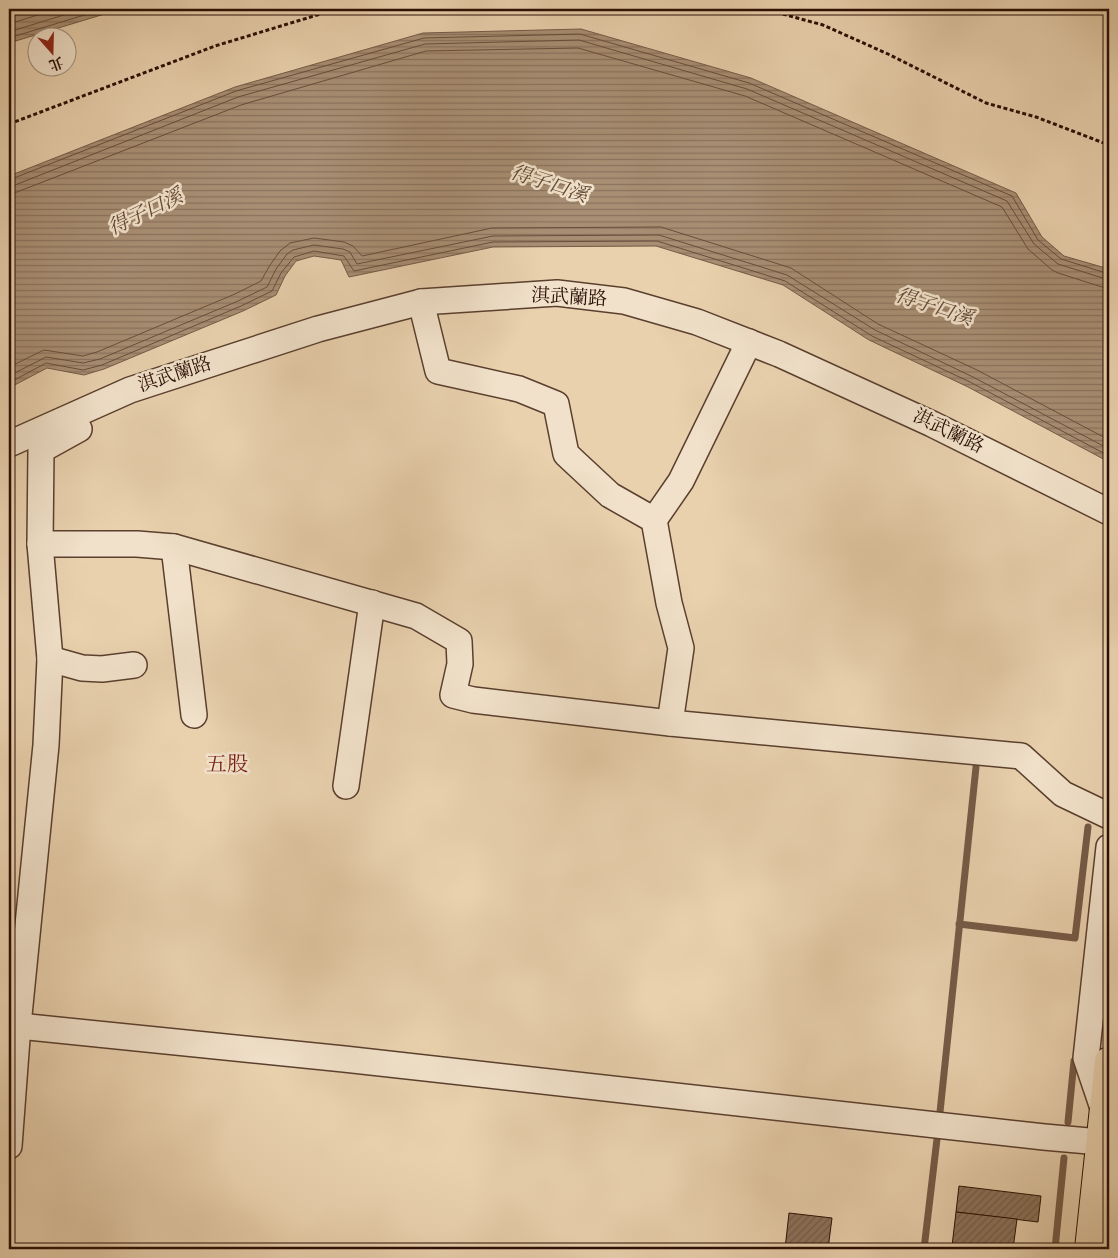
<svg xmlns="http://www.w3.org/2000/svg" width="1118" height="1258" font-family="Vollkorn,'Noto Serif TC',serif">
	<defs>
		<pattern id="water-rules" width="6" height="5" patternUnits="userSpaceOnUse" patternTransform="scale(1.25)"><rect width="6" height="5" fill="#a88f74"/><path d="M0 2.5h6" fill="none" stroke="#89735d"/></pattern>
		<pattern id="building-hatch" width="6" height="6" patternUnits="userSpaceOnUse" patternTransform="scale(1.25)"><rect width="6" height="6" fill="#8d735c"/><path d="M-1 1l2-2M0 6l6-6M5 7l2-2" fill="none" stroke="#735d4a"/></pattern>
	</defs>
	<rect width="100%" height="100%" fill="#e9d1ae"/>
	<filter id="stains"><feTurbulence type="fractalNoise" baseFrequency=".004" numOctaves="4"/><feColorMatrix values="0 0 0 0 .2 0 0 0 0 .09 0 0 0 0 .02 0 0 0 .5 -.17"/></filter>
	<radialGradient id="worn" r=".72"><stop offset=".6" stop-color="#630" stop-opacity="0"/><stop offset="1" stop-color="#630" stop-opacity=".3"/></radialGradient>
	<g fill="url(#water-rules)" stroke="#765b47">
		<path d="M9 9H121L9 43Z"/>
		<path d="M581 29 751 78 1016 193 1042 237 1064 256 1109 269V462L968 387 869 340 783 285 656 246 493 247 349 277 341 260 314 256 296 261 285 276 276 295 243 311 104 369 84 375 47 368 9 388V176L235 87 423 33Z"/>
	</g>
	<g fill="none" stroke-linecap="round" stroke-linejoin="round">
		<g stroke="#694e3c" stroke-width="1">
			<path d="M9 24 57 9"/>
			<path d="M9 32 83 9"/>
			<path d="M9 38 104 9"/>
			<path d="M9 180 236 91 424 38 580 34 749 83 1012 196 1038 240 1061 259 1109 274"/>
			<path d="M9 186 15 185 238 97 425 44 579 40 747 89 1007 201 1034 244 1058 264 1109 280"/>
			<path d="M9 194 17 192 241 105 426 51 578 48 745 96 1002 207 1028 249 1052 270 1058 273 1102 287 1109 288"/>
			<path d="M9 367 44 350 83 356 97 352 235 294 261 281 270 265 280 251 290 243 314 238 344 242 353 246 362 256 492 228 661 227 791 268 878 324 977 370 1109 440"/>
			<path d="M9 376 46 357 83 363 100 359 238 301 267 287 276 269 287 254 293 250 314 245 343 249 350 252 357 264 493 236 659 235 787 275 875 330 973 377 1109 449"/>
			<path d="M9 383 46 363 83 370 102 365 241 306 272 291 281 273 294 257 314 251 344 256 354 271 493 242 657 241 785 281 872 336 970 382 1109 456"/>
		</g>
		<g stroke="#765b47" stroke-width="7">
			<path d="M959 924 1075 938 1088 827"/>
			<path d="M940 1112 976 767"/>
			<path d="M1068 1122 1074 1061"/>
			<path d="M924 1249 937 1139"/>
			<path d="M1055 1249 1064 1158"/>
		</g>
	</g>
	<g fill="url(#building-hatch)" stroke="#2a0e04">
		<path d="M959 1186 1041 1196 1038 1222 956 1212Z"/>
		<path d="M956 1212 1017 1219 1013 1249H981L952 1246Z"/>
		<path d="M789 1213 832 1218 828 1249H785Z"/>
	</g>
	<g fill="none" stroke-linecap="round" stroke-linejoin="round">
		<g stroke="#5a3f2e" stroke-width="28">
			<g id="minor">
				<path d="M421 302 438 371 519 389 556 404 566 454 610 495 654 520 669 603 681 648 670 723"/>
				<path d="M9 444 130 390 318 329 421 302 557 293 624 301 697 322 779 354 932 424 1109 512"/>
				<path d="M654 520 681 481 749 342"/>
				<path d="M40 544H137L174 547 416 616 459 641 460 664 453 695 473 700 670 723 1021 756 1063 794 1109 816"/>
				<path d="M174 547 194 715"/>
				<path d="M50 659 82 668 102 669 134 665"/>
				<path d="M346 786 372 603"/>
				<path d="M9 1025 344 1059 1044 1137 1100 1142"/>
				<path d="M1104 1111 1086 1058 1109 847"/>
				<path d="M9 1146 18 1025 46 745 50 659 40 544 41 450 79 429"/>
			</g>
		</g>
		<g stroke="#2a0e04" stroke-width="30">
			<path id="major" d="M1089 1249 1109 1061"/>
		</g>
		<g stroke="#2a0e04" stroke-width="3" stroke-dasharray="4 2.5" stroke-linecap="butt">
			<path d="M764 9 823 25 888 54 986 103 1036 117 1109 145"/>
			<path d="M9 124 215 46 337 9"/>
		</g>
		<use href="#minor" stroke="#f1e1ca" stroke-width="25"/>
		<use href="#major" stroke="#e9d1ae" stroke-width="28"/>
	</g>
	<g text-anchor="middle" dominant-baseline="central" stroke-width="5" stroke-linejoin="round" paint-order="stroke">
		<g font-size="19" fill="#2a0e04" stroke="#f1e1ca">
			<text transform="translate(569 298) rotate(3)">淇武蘭路</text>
			<text transform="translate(175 375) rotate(-18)">淇武蘭路</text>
			<text transform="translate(948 432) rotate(26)">淇武蘭路</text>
		</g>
		<g font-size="20" font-style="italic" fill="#634836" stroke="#f1e1ca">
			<text transform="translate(549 185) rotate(18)">得子口溪</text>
			<text transform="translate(146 213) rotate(-26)">得子口溪</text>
			<text transform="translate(934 308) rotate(18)">得子口溪</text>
		</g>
		<g font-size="21" fill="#7a1f14" stroke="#f1e1ca">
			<text x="227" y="765">五股</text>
		</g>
	</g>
	<rect width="1118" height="1258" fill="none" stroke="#e9d1ae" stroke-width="30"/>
	<rect x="10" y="10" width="1098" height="1238" fill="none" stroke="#2a0e04" stroke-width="2.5"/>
	<rect x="15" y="15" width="1088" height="1228" fill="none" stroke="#2a0e04"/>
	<g transform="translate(52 52) rotate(160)"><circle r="24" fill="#f1e1ca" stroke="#a18d7b"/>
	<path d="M0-4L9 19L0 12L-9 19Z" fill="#8f2418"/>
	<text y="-8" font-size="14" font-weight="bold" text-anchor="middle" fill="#2a0e04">北</text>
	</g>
	<rect width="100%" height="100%" filter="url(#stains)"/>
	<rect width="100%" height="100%" fill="url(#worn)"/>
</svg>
